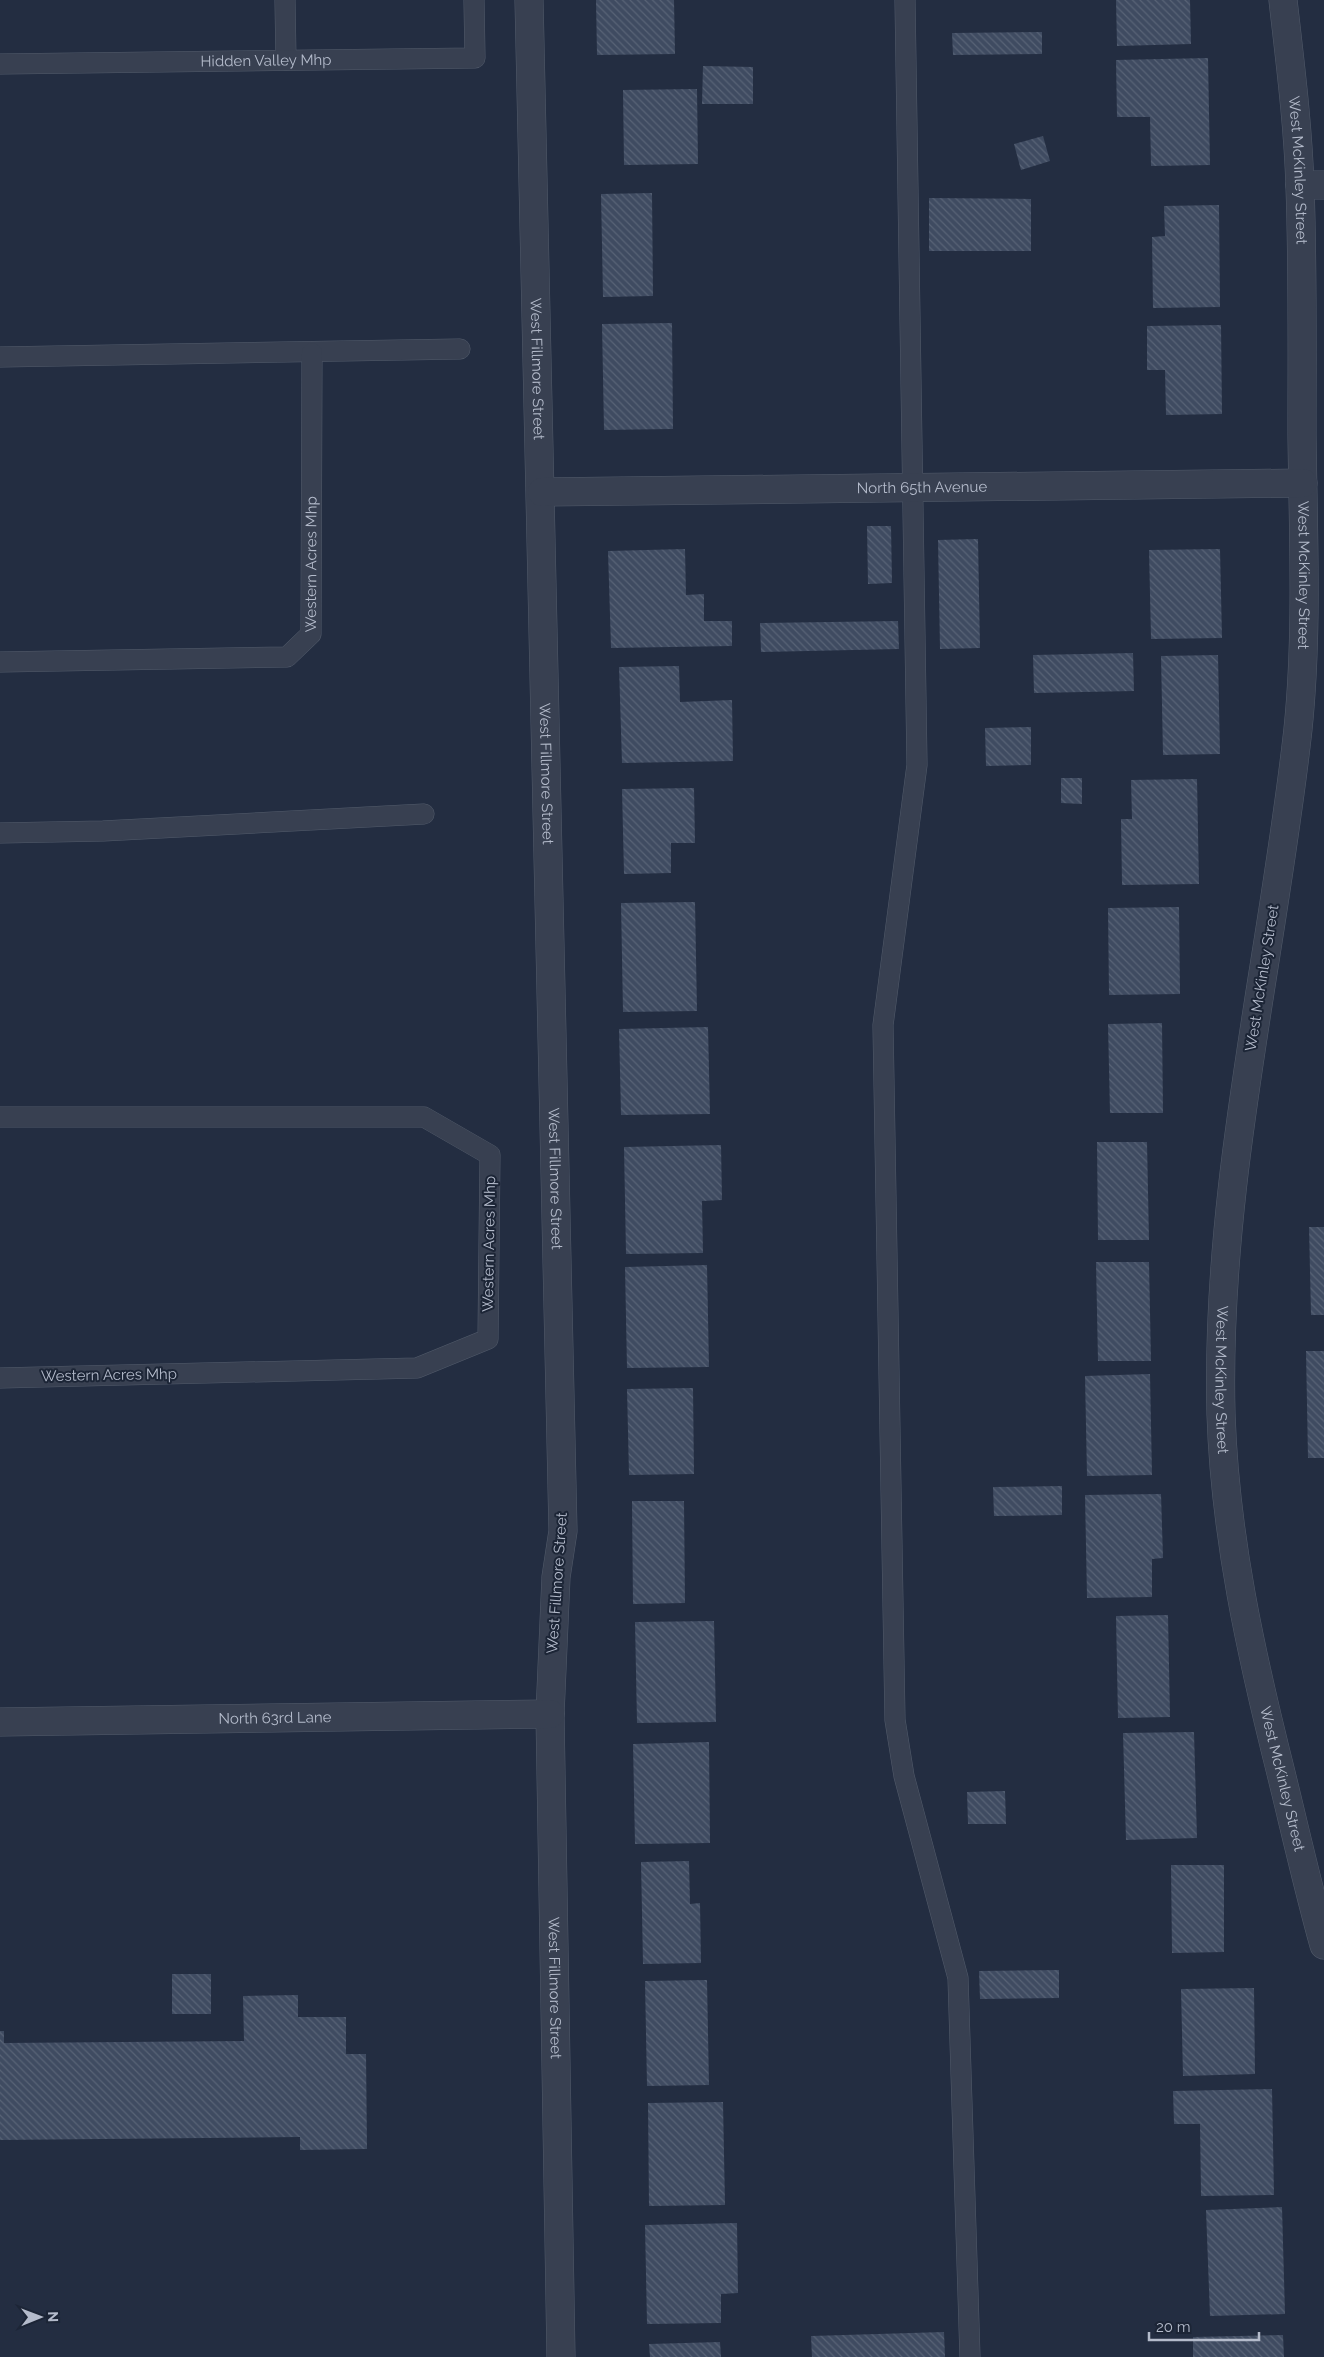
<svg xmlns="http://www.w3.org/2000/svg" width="1324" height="2357" font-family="Raleway,sans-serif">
	<defs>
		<pattern id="building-back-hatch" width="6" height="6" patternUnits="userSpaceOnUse" patternTransform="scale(1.25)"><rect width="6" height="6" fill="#3f4b61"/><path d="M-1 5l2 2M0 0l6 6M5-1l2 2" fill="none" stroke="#586376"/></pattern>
	</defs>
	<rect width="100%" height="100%" fill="#232d41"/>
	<g fill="url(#building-back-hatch)">
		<path d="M596 0H674L675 54 597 55Z"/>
		<path d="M1116 0H1190L1191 44 1117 46Z"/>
		<path d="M1042 32V54L953 55 952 33Z"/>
		<path d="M1208 58 1210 165 1151 166 1150 117H1117L1116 60Z"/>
		<path d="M703 66 753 67V104H702Z"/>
		<path d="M697 89 698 164 624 165 623 90Z"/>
		<path d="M1043 136 1050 161 1021 170 1014 144Z"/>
		<path d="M652 193 653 296 603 297 601 194Z"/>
		<path d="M929 198 1031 199V251H929Z"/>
		<path d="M1219 205 1220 307 1153 308 1152 237 1165 236 1164 206Z"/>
		<path d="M672 323 673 429 604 430 602 324Z"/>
		<path d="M1221 325 1222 414 1166 415 1165 370H1147V326Z"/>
		<path d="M867 526H891L892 583 868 584Z"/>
		<path d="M978 539 980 648 940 649 938 540Z"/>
		<path d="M685 549 686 595 704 594V621H732V646L611 648 608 551Z"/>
		<path d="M1220 549 1222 638 1151 639 1149 550Z"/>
		<path d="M898 621 899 649 761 652 760 623Z"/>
		<path d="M1133 653 1134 691 1034 693 1033 655Z"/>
		<path d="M1218 655 1220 754 1163 755 1161 656Z"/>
		<path d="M679 666 680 702 732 700 733 761 622 763 619 667Z"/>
		<path d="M1031 727V765L986 766 985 728Z"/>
		<path d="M1061 778H1082V804L1061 803Z"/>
		<path d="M1197 779 1199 884 1122 885 1121 819H1132L1131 780Z"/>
		<path d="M694 788 695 843H671V873L624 874 622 789Z"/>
		<path d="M695 902 697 1011 623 1012 621 903Z"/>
		<path d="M1179 907 1180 994 1109 995 1108 908Z"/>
		<path d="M1162 1023 1163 1113H1110L1108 1024Z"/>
		<path d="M708 1027 710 1114 621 1115 619 1029Z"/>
		<path d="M1097 1142H1147L1149 1240H1098Z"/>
		<path d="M721 1145 722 1200 702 1201 703 1253 626 1254 624 1147Z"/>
		<path d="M1309 1227H1324V1315H1311Z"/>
		<path d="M1096 1262H1149L1151 1361H1098Z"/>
		<path d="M707 1265 709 1367 627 1368 625 1267Z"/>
		<path d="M1306 1351H1324V1458H1308Z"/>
		<path d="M1150 1374 1152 1475 1087 1476 1085 1376Z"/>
		<path d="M693 1388 694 1474 629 1475 627 1389Z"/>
		<path d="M1062 1486V1515L994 1516 993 1487Z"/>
		<path d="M1161 1494 1163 1558 1152 1559V1597L1087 1598 1085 1495Z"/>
		<path d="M632 1501H684L685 1603 633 1604Z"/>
		<path d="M1168 1615 1170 1717 1118 1718 1116 1616Z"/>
		<path d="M714 1621 716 1722 637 1723 635 1622Z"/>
		<path d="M1194 1732 1197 1838 1126 1840 1123 1733Z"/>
		<path d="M709 1742 710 1843 635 1844 633 1744Z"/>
		<path d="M1005 1791 1006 1824H968L967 1792Z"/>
		<path d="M689 1861 690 1904 700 1903 701 1963 643 1964 641 1862Z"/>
		<path d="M1171 1865H1224V1952L1172 1953Z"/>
		<path d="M1059 1970V1998L980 1999 979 1971Z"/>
		<rect x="172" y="1974" width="39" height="40"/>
		<path d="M707 1980 709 2085 647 2086 645 1981Z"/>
		<path d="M1254 1988 1255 2074 1183 2076 1181 1989Z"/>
		<path d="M298 1995V2017H346V2054H366L367 2149 300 2150V2137L0 2140V2031H4V2043L244 2041 243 1996Z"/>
		<path d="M1272 2089 1274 2195 1201 2196 1200 2124H1174L1173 2091Z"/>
		<path d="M723 2102 725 2205 649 2206 648 2103Z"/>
		<path d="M1282 2207 1285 2314 1210 2316 1206 2210Z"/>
		<path d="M737 2223 738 2293 721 2294V2323L647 2324 645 2225Z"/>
		<path d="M944 2332 945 2357H812L811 2336Z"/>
		<path d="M1283 2335 1284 2357H1193V2337Z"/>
		<path d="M720 2342 721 2357H650L649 2344Z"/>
	</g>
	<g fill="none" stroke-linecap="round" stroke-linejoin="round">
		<g stroke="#525b6b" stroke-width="21">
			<g id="service">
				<path d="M285 0 286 60"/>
				<path d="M905 0 917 765 883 1025 895 1720 904 1776 958 1978 970 2357"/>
				<path id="s1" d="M0 64 475 58 474 0"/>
				<path d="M0 357 460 349"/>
				<path id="s2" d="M0 662 287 657 311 634 312 353"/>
				<path d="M0 833 103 831 424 814"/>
				<path d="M0 1117H424L490 1155 488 1339 417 1368 0 1378"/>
			</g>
		</g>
		<g stroke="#525b6b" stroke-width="29">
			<g id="minor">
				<path id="s3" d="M529 0 563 1531 556 1577 550 1714 561 2357"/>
				<path id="s4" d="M1283 0C1290 62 1298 124 1300 187 1303 268 1302 351 1302 433 1303 531 1308 631 1298 729 1273 957 1215 1183 1221 1414 1225 1537 1251 1654 1281 1773 1295 1830 1308 1888 1324 1945"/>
				<path d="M1300 185H1324"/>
				<path id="s5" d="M542 492 1303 483"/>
				<path id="s6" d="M0 1722 550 1714"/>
			</g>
		</g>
		<use href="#service" stroke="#384051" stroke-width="20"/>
		<use href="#minor" stroke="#384051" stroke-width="28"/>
	</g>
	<g text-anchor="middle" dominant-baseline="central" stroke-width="4" stroke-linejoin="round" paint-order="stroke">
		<g font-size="15" fill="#b4bbcb" stroke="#1c2536">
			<text stroke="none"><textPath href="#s1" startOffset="266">Hidden Valley Mhp</textPath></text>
			<text stroke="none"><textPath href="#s4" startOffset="171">West McKinley Street</textPath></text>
			<text stroke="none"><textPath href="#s3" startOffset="369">West Fillmore Street</textPath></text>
			<text stroke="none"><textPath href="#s5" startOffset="380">North 65th Avenue</textPath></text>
			<text stroke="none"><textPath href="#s2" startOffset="390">Western Acres Mhp</textPath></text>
			<text stroke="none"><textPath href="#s4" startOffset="576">West McKinley Street</textPath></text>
			<text stroke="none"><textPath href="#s3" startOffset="774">West Fillmore Street</textPath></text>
			<text transform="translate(1262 978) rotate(-81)">West McKinley Street</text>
			<text stroke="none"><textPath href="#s3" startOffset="1179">West Fillmore Street</textPath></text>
			<text transform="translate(489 1244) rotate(-89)">Western Acres Mhp</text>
			<text transform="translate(109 1375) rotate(-1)">Western Acres Mhp</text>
			<text stroke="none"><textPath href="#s4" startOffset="1386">West McKinley Street</textPath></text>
			<text transform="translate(557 1583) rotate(-86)">West Fillmore Street</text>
			<text stroke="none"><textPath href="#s6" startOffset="275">North 63rd Lane</textPath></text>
			<text stroke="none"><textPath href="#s4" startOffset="1791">West McKinley Street</textPath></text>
			<text stroke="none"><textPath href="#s3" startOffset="1989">West Fillmore Street</textPath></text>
		</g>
	</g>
	<g transform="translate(40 2317) rotate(89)" stroke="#1c2536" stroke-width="4" paint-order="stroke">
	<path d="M0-4L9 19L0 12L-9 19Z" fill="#b4bbcb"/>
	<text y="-8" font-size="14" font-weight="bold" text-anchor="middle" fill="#b4bbcb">N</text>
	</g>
	<path d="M1149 2332v8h110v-8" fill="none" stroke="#b4bbcb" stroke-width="2.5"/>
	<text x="1156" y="2332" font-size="15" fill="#b4bbcb" stroke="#1c2536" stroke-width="4" paint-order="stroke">20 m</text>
</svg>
